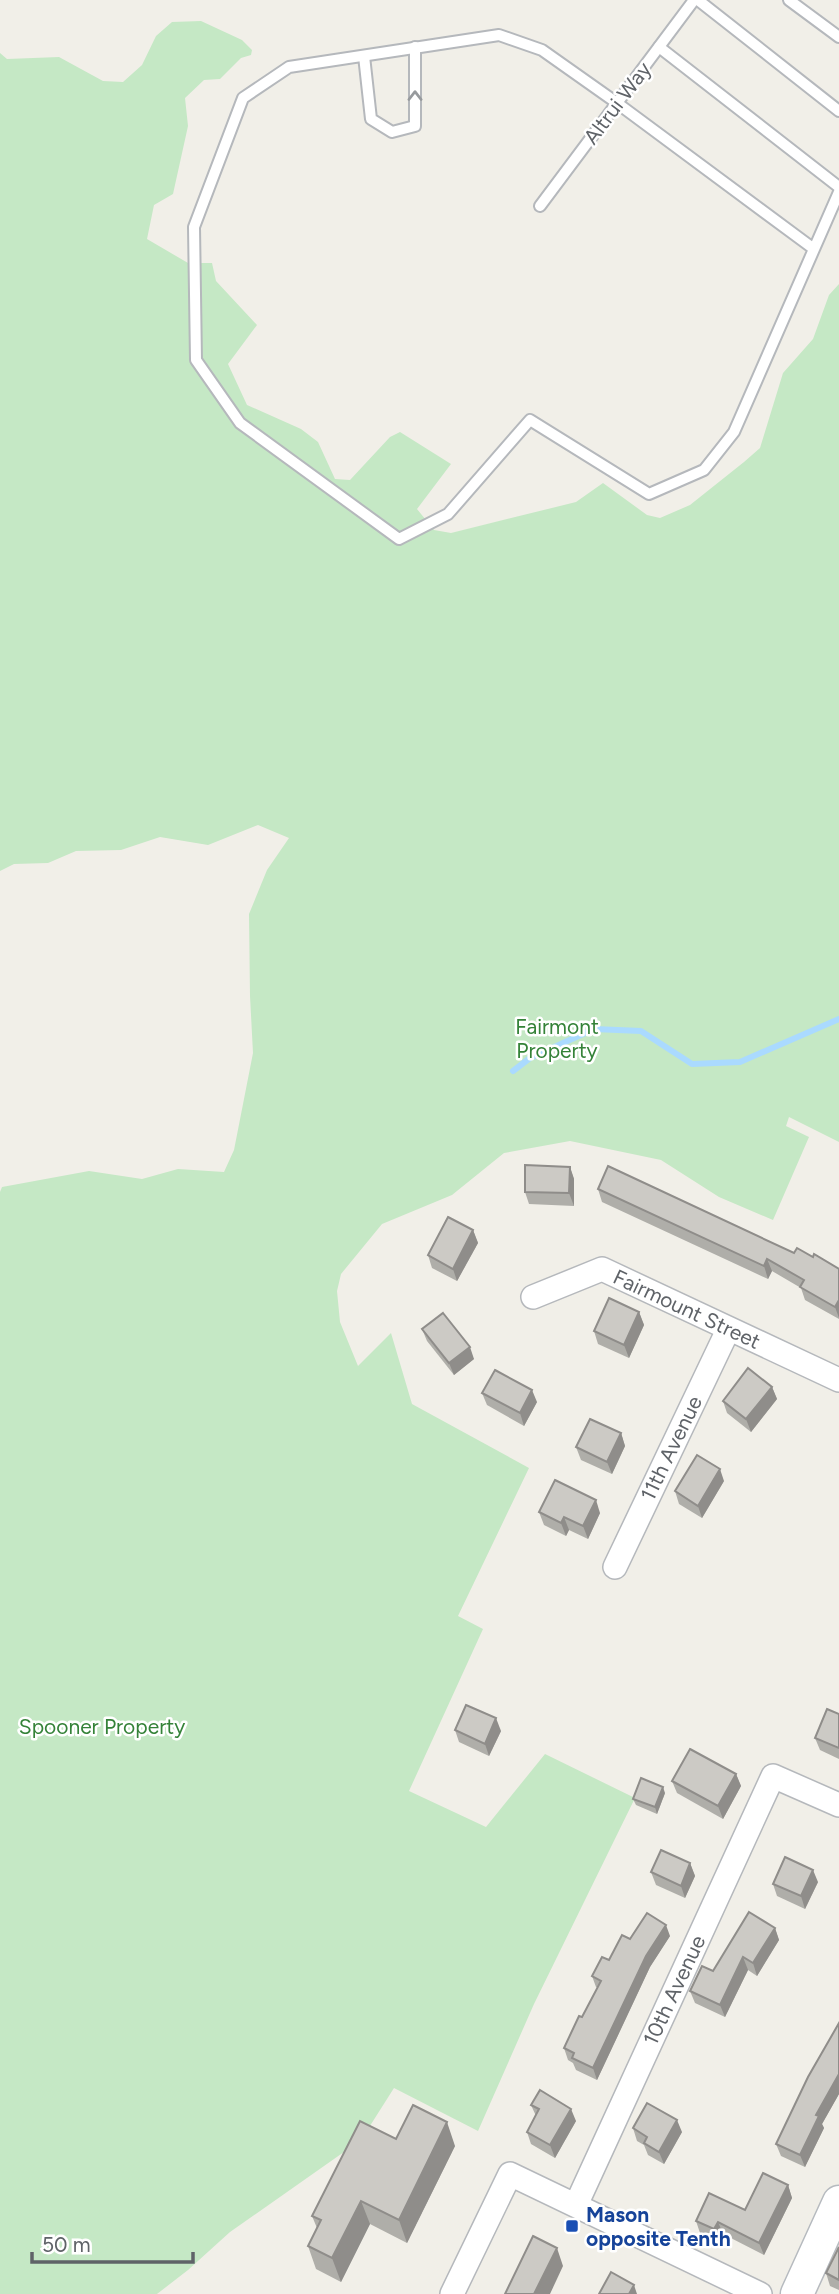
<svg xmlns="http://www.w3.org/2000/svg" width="839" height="2294" font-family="Figtree,sans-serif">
	<rect width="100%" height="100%" fill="#f1efe8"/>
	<path fill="#c5e8c5" d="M201 21 242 40 252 50 251 55 241 58 220 79 204 80 185 98 188 126 173 194 154 205 147 239 188 263H212L216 281 257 325 228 364 247 405 301 429 318 442 335 479 350 480 390 437 400 432 451 464 417 509 434 530 451 533 576 502 603 483 647 515 660 518 690 505 744 462 760 448 783 373 813 339 829 295 839 284V1142L789 1117 786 1126 809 1137 773 1220 719 1197 661 1160 570 1141 504 1153 452 1195 382 1224 341 1274 337 1291 340 1322 358 1366 391 1333 412 1404 529 1468 458 1616 483 1629 409 1791 486 1827 545 1754 635 1798 534 2004 478 2131 394 2088 361 2140 230 2232 188 2270 157 2294H0V1192L2 1187 89 1171 142 1179 178 1169 224 1172 234 1150 253 1053 250 996 249 914 267 870 289 838 258 825 208 845 160 837 121 850 76 851 48 863 14 864 0 871V53L7 59 59 57 103 81 123 82 142 65 156 36 172 22Z"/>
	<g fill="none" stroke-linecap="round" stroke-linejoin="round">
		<path stroke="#aadaff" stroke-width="6" d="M513 1071 530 1058 594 1029 641 1031 692 1064 740 1062 839 1019"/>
		<g stroke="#b5b8bc" stroke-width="14">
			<g id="lane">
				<path d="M698 0 839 111"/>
				<path d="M789 0 839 37"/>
				<path d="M659 47 839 187"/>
				<path d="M364 56 371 119 392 132 415 126V47"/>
				<path d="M540 206 694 0"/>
				<path d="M814 249 617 103 542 50 499 35 289 67 243 98 194 227 196 360 240 423 399 539 448 514 530 420 649 494 704 470 734 432 839 192"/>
			</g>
		</g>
		<g stroke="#b5b8bc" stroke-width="26">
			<g id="street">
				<path d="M533 1297 602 1269 839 1380"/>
				<path d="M615 1567 728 1330"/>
				<path d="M576 2205 773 1776 839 1805"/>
				<path d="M452 2294 510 2174 760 2294"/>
			</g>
		</g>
		<g stroke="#b6babf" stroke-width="35">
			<path id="secondary" d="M797 2294 839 2202"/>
		</g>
		<use href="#lane" stroke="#fff" stroke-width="10"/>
		<use href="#street" stroke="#fff" stroke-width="23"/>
		<use href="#secondary" stroke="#fff" stroke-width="32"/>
	</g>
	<g fill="#afaea9">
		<path d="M570 1167 574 1179V1206L529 1204 525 1192Z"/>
		<path d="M598 1189 794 1253 813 1257 839 1269V1319L805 1300 801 1288 772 1271 768 1279 602 1202Z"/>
		<path d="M473 1230 478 1243 457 1281 432 1268 428 1255Z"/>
		<path d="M639 1312 644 1325 629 1358 598 1344 594 1331Z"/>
		<path d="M422 1329 474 1359 454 1375 427 1341Z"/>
		<path d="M772 1387 777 1399 751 1432 727 1413 723 1401Z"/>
		<path d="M482 1393 537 1402 524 1426 487 1405Z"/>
		<path d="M621 1433 625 1446 612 1474 581 1460 576 1447Z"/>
		<path d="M724 1481 702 1518 679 1504 675 1491Z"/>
		<path d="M539 1512 600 1513 588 1539 569 1530 566 1536 544 1525Z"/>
		<path d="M839 1714V1759L820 1750 815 1738Z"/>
		<path d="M455 1730 501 1731 489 1756 459 1742Z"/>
		<path d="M736 1774 741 1786 723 1819 677 1793 672 1781Z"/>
		<path d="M665 1793 657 1814 636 1805 633 1799Z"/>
		<path d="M690 1863 695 1876 685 1898 656 1885 651 1872Z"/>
		<path d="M818 1882 805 1909 777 1896 773 1884Z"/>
		<path d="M775 1928 779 1940 757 1976 748 1970 725 2017 695 2003 690 1991 713 1971Z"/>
		<path d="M670 1936 650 1967 597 2080 576 2070 573 2063 568 2060 564 2048 598 1988 596 1987 592 1976 630 1939Z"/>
		<path d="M839 2023V2094L822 2124 824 2128 805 2167 781 2156 776 2144Z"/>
		<path d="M531 2105 576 2121 555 2158 531 2144 527 2132 536 2116Z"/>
		<path d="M633 2128 682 2132 664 2164 648 2155 644 2145 637 2141Z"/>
		<path d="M396 2139 455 2146 407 2243 370 2224 341 2282 316 2269 308 2246 317 2228 312 2216Z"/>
		<path d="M788 2185 792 2198 764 2255 723 2234 719 2242 700 2233 696 2221 745 2210Z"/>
		<path d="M839 2247V2290L830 2286 826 2273Z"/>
	</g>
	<g fill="#8f8d8a">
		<path d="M570 1167 574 1179V1206L569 1193Z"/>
		<path d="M473 1230 478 1243 457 1281 453 1269Z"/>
		<path d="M767 1259 772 1271 768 1279 764 1266Z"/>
		<path d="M839 1300V1318L835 1307Z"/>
		<path d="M639 1312 644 1325 629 1358 624 1345Z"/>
		<path d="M470 1347 474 1359 454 1375 449 1363Z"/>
		<path d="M772 1387 777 1399 751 1432 746 1419Z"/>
		<path d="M532 1390 537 1402 524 1426 520 1413Z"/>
		<path d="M621 1433 625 1446 612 1474 607 1462Z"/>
		<path d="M720 1469 724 1481 702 1518 698 1506Z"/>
		<path d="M596 1500 600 1513 588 1539 583 1526Z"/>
		<path d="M564 1517 569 1530 566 1536 561 1523Z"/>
		<path d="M496 1718 501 1731 489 1756 485 1744Z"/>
		<path d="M736 1774 741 1786 723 1819 718 1806Z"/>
		<path d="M663 1787 665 1793 657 1814 655 1807Z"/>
		<path d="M690 1863 695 1876 685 1898 681 1886Z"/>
		<path d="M813 1870 818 1882 805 1909 801 1896Z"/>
		<path d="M666 1925 670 1936 650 1967 597 2080 593 2068 646 1956Z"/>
		<path d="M775 1928 779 1940 757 1976 753 1963Z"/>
		<path d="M743 1957 748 1970 725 2017 720 2005Z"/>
		<path d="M839 2074V2094L822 2124 824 2128 805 2167 800 2155 816 2115Z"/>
		<path d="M571 2109 576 2121 555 2158 550 2145Z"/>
		<path d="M677 2120 682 2132 664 2164 659 2152Z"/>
		<path d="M447 2122 455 2146 407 2243 399 2220Z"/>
		<path d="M788 2185 792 2198 764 2255 759 2243Z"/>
		<path d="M361 2201 370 2224 341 2282 332 2258Z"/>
		<path d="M718 2222 723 2234 719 2242 714 2229Z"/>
		<path d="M557 2248 563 2266 550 2294H534Z"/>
		<path d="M634 2285 637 2294H629Z"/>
	</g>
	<g fill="#cccac5" stroke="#8f8d8a" stroke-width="2">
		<path d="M525 1165 570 1167 569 1193 525 1192Z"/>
		<path d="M608 1166 794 1253 797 1248 813 1257 814 1254 839 1269V1300L835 1307 800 1287 804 1280 767 1259 764 1266 598 1189Z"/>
		<path d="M448 1217 473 1230 453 1269 428 1255Z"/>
		<path d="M609 1298 639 1312 624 1345 594 1331Z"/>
		<path d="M443 1313 470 1347 449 1363 422 1329Z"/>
		<path d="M748 1368 772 1387 746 1419 723 1401Z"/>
		<path d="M495 1370 532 1390 520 1413 482 1393Z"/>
		<path d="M590 1419 621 1433 607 1462 576 1447Z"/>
		<path d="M697 1455 720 1469 698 1506 675 1491Z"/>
		<path d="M555 1480 596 1500 583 1526 564 1517 561 1523 539 1512Z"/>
		<path d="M466 1705 496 1718 485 1744 455 1730Z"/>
		<path d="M827 1709 839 1714V1748L815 1738Z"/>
		<path d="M690 1749 736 1774 718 1806 672 1781Z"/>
		<path d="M641 1778 663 1787 655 1807 633 1799Z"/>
		<path d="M661 1850 690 1863 681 1886 651 1872Z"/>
		<path d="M785 1857 813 1870 801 1896 773 1884Z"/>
		<path d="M749 1912 775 1928 753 1963 743 1957 720 2005 690 1991 702 1966 713 1971Z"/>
		<path d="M647 1913 666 1925 646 1956 593 2068 572 2058 574 2053 564 2048 579 2016 582 2017 601 1981 592 1976 602 1957 609 1960 622 1935 630 1939Z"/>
		<path d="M839 2023V2074L816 2115 819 2116 800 2155 776 2144 808 2077Z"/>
		<path d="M540 2090 571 2109 550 2145 527 2132 539 2109 531 2105Z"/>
		<path d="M647 2103 677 2120 659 2152 644 2143 647 2137 633 2128Z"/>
		<path d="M413 2105 447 2122 399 2220 361 2201 332 2258 308 2246 321 2220 312 2216 360 2121 396 2139Z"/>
		<path d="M763 2173 788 2185 759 2243 718 2222 714 2229 696 2221 709 2193 745 2210Z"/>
		<path d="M533 2236 557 2248 534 2294H505Z"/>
		<path d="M839 2247V2280L826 2273Z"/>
		<path d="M611 2272 634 2285 629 2294H599Z"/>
	</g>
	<defs><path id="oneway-chevron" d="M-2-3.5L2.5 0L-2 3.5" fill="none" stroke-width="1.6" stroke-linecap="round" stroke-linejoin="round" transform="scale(1.75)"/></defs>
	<use stroke="#979a9d" href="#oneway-chevron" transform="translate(415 96) rotate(-90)"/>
	<rect fill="#1a4fb4" stroke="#fff" stroke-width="2.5" x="565" y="2219" width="14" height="14" rx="3.5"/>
	<g text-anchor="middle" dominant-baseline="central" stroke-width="5" stroke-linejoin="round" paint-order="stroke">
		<g font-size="21" fill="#5f6368" stroke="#fff">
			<text transform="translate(617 103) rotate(-53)">Altrui Way</text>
			<text transform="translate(687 1309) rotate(25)">Fairmount Street</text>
			<text transform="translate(671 1448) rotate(-64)">11th Avenue</text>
			<text transform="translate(674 1990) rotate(-65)">10th Avenue</text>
		</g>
		<g font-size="21" fill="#348238" stroke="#fff">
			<text x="557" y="1026">Fairmont<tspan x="557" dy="24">Property</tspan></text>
			<text x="102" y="1726">Spooner Property</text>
		</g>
		<g font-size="21" font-weight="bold" fill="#164399" stroke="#fff" text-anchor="start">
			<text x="586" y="2214">Mason<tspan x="586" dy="24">opposite Tenth</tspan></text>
		</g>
	</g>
	<path d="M32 2252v10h161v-10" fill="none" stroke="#5f6368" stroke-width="3.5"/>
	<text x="42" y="2252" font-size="21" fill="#5f6368" stroke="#ffffff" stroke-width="5" paint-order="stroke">50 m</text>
</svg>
